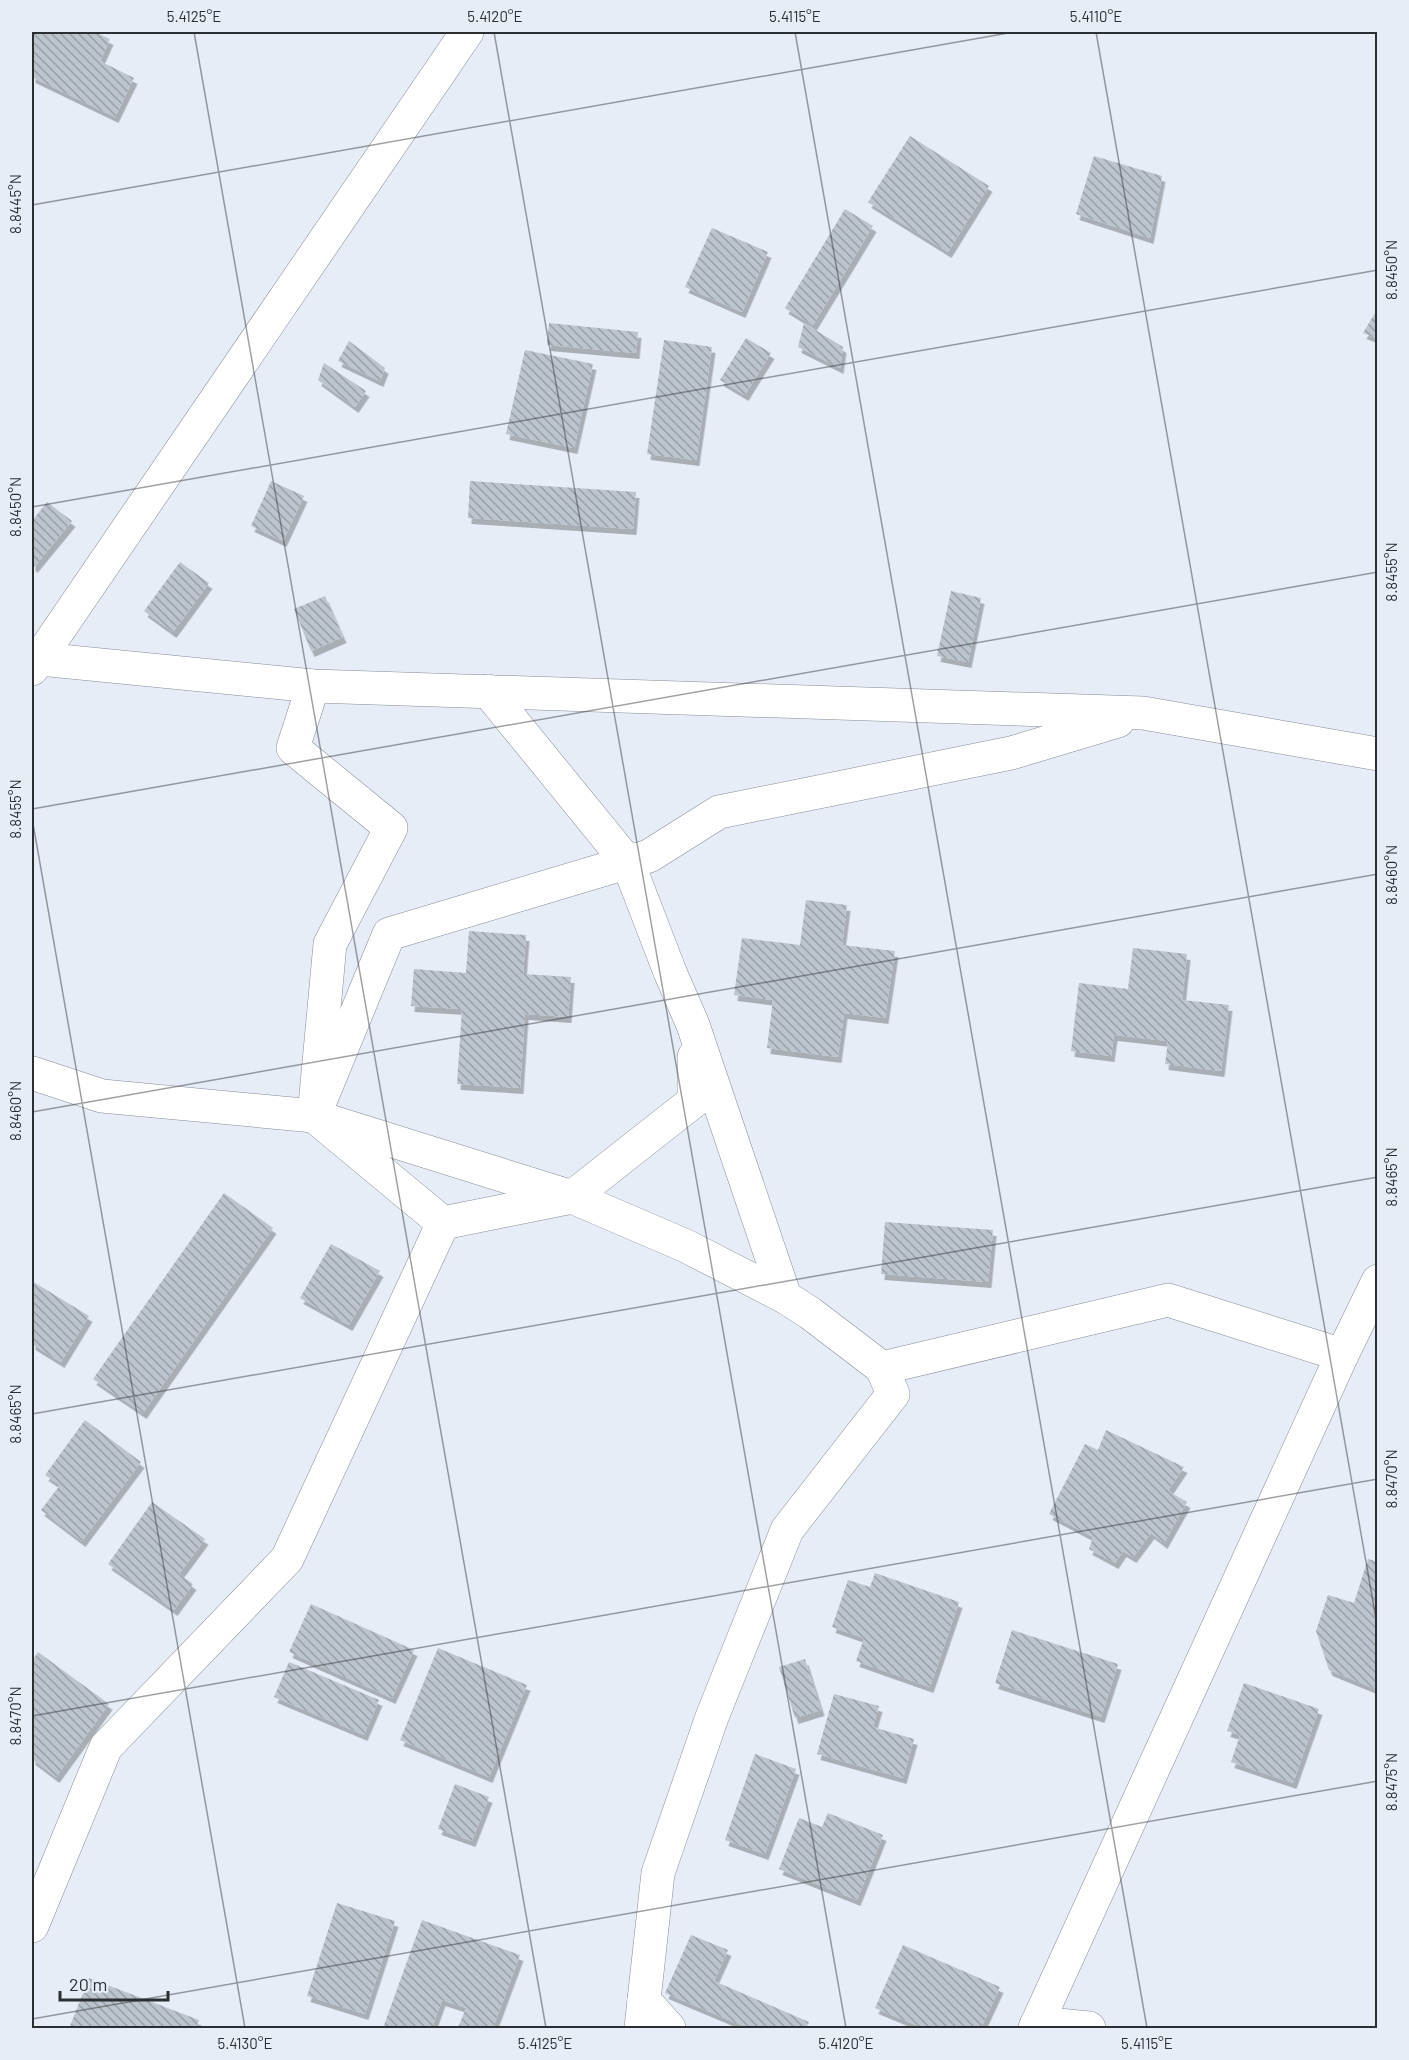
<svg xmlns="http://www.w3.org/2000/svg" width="1409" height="2060" font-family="Barlow,sans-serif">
	<defs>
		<pattern id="building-back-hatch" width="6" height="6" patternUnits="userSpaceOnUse" patternTransform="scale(1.5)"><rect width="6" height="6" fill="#bcc4cd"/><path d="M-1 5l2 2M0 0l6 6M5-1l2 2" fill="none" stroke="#99a0a7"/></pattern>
		<filter id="shadow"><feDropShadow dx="3.5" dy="6" stdDeviation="0" flood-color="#0004"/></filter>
	</defs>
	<rect width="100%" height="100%" fill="#e6edf7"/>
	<g fill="url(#building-back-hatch)" filter="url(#shadow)">
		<path d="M32 32 62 33 63 32H95L110 39 100 61 134 78 115 117 32 77Z"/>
		<path d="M910 136 989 186 948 252 868 202Z"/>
		<path d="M1094 156 1162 176 1150 238 1076 214Z"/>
		<path d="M845 209 873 226 813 325 785 308Z"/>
		<path d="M712 228 768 252 742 312 685 287Z"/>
		<path d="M1378 308V339L1363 333Z"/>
		<path d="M549 323 638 332 636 353 547 345Z"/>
		<path d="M804 323 843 347 840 368 798 347Z"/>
		<path d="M746 338 771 353 745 395 720 380Z"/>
		<path d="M664 340 712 347 696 460 647 454Z"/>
		<path d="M349 341 385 368 380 381 338 361Z"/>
		<path d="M525 350 593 364 574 448 506 434Z"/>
		<path d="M324 363 366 391 355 407 318 380Z"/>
		<path d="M271 481 304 496 283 541 251 526Z"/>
		<path d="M470 481 636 492 633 529 468 518Z"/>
		<path d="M47 502 72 521 34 567 32 565V521Z"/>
		<path d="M180 562 209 583 173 632 144 611Z"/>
		<path d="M951 591 981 598 968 662 937 656Z"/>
		<path d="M325 596 343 637 311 651 294 609Z"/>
		<path d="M806 900 847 905 842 945 895 951 885 1018 844 1013 838 1057 767 1048 773 1000 734 995 742 938 800 945Z"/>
		<path d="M469 931 526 935 523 974 571 977 568 1017 525 1014 520 1088 457 1084 462 1009 411 1006 414 969 466 973Z"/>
		<path d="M1133 948 1187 954 1182 1000 1229 1005 1221 1071 1165 1064 1168 1041 1114 1035 1111 1056 1071 1051 1079 983 1128 989Z"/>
		<path d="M224 1193 273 1228 143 1413 93 1379Z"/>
		<path d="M885 1222 993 1230 988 1282 881 1274Z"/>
		<path d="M331 1244 380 1271 349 1325 300 1298Z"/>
		<path d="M32 1281 89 1316 61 1362 32 1344Z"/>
		<path d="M85 1420 141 1462 82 1541 41 1510 60 1485 45 1475Z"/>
		<path d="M1106 1430 1184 1467 1168 1491 1187 1502 1164 1543 1151 1533 1133 1557 1123 1551 1115 1563 1089 1549 1093 1537 1049 1514 1085 1444 1098 1450Z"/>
		<path d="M152 1502 205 1539 179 1574 193 1584 174 1610 108 1564Z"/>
		<path d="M1368 1559 1378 1562V1690L1329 1670 1316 1631 1328 1595 1354 1603Z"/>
		<path d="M875 1573 959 1602 930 1687 856 1661 864 1638 832 1627 848 1580 870 1587Z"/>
		<path d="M311 1604 414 1650 392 1698 289 1652Z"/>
		<path d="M1012 1630 1118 1664 1101 1717 995 1683Z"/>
		<path d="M438 1648 527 1685 489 1777 400 1740Z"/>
		<path d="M38 1652 109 1704 56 1777 32 1759V1661Z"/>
		<path d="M805 1659 821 1710 795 1718 779 1667Z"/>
		<path d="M289 1662 379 1700 364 1735 274 1697Z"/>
		<path d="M1244 1683 1319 1709 1293 1783 1231 1762 1240 1735 1227 1731Z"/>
		<path d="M834 1694 879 1706 873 1727 914 1739 903 1778 817 1754Z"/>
		<path d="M755 1754 796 1769 765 1854 725 1840Z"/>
		<path d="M455 1784 489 1797 472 1841 438 1829Z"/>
		<path d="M828 1813 883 1835 857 1900 779 1869 799 1818 822 1827Z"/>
		<path d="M337 1903 395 1921 365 2014 307 1996Z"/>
		<path d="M422 1920 520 1955 493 2028H458L466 2008 442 2000 432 2028H383Z"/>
		<path d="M691 1935 728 1950 714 1981 809 2022 806 2028H748L665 1993Z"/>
		<path d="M903 1945 1000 1987 981 2028H923L875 2008Z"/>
		<path d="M89 1978 199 2020 196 2028H76L70 2026Z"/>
	</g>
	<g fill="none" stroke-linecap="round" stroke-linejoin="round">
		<g stroke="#858c95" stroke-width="34">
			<g id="minor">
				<path d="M40 659 313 686 1143 713 1378 754"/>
				<path d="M32 669 467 32"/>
				<path d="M488 691 628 863 670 972 693 1025 785 1297"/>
				<path d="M32 1073 102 1096 314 1116 389 934 649 856 719 812 1011 753 1118 721"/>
				<path d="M329 1121 572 1197 686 1246 785 1297 810 1313 882 1368 1168 1300 1342 1355"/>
				<path d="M443 1223 572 1197 694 1101V1057"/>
				<path d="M32 1926 106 1747 287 1559 443 1223 314 1116 330 944 391 828 293 748 313 686"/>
				<path d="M644 2000 658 1873 712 1717 787 1530 893 1394 882 1368"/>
				<path d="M1037 2023 1089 2028"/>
				<path d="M641 2028 644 2000 669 2028"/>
				<path d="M1035 2028 1342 1355 1378 1281"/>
			</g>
		</g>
		<use href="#minor" stroke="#fff" stroke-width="33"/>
	</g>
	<path fill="none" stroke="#2c2f32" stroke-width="1.5" stroke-opacity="0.45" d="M194 32 546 2028M494 32 846 2028M795 32 1147 2028M1096 32 1378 1630M32 205 1014 32M32 507 1378 270M32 809 1378 572M32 818 245 2028M32 1112 1378 874M32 1414 1378 1177M32 1716 1378 1479M32 2019 1378 1781"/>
	<rect width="1409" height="2060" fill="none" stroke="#e6edf7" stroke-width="66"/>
	<path d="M60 1991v9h108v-9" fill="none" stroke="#2c2f32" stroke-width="3"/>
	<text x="69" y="1991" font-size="18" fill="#2c2f32" stroke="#e6edf7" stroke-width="4.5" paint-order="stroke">20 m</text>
	<rect x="33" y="33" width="1343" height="1994" fill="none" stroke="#2c2f32" stroke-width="2"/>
	<g font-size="15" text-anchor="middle" fill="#2c2f32">
		<text x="194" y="22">5.4125°E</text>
		<text x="495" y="22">5.4120°E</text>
		<text x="795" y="22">5.4115°E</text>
		<text x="1096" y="22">5.4110°E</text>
		<text transform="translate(16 204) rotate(-90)" y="5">8.8445°N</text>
		<text transform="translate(1392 270) rotate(-90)" y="5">8.8450°N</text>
		<text transform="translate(16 507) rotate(-90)" y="5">8.8450°N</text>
		<text transform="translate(1392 572) rotate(-90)" y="5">8.8455°N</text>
		<text transform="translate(16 809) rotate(-90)" y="5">8.8455°N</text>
		<text transform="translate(1392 875) rotate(-90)" y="5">8.8460°N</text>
		<text transform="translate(16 1111) rotate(-90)" y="5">8.8460°N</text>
		<text transform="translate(1392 1177) rotate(-90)" y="5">8.8465°N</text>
		<text transform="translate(16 1414) rotate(-90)" y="5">8.8465°N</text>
		<text transform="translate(1392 1479) rotate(-90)" y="5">8.8470°N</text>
		<text transform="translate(16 1716) rotate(-90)" y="5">8.8470°N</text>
		<text transform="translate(1392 1782) rotate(-90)" y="5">8.8475°N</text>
		<text x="245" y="2049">5.4130°E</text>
		<text x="545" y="2049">5.4125°E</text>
		<text x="846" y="2049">5.4120°E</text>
		<text x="1147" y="2049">5.4115°E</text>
	</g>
</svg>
